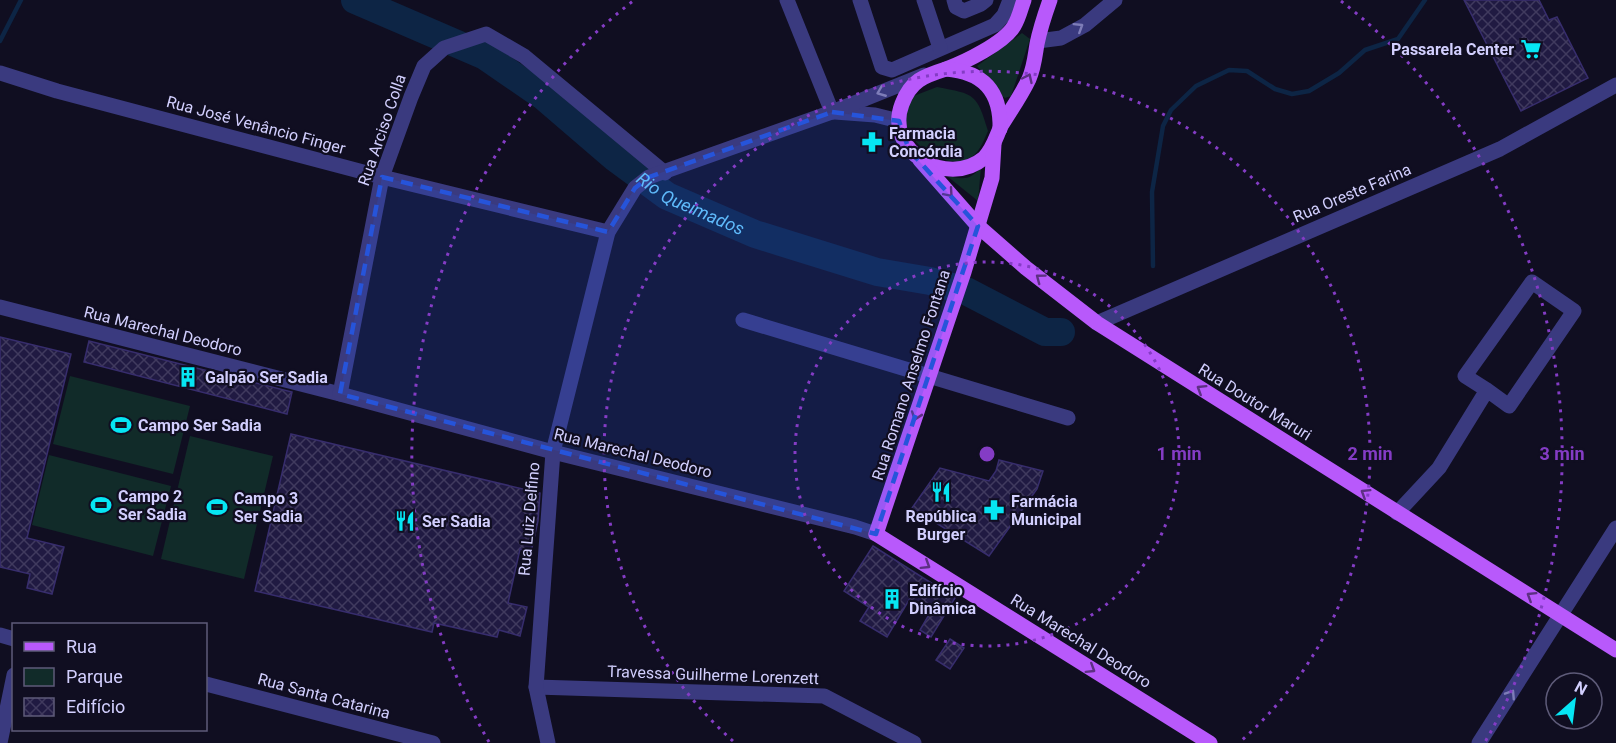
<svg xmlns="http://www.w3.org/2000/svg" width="1616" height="743" font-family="Roboto,sans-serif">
	<defs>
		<pattern id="building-cross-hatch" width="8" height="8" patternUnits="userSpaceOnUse" patternTransform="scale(1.5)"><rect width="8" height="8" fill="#201a42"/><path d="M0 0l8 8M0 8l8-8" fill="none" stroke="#403a5e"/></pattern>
	</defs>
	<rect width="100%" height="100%" fill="#100e21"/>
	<g fill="#112b29">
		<path d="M1022 33 1030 39 1011 96 1005 98C994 91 986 76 977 66Z"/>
		<path d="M937 87C975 94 977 94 988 131 983 142 979 155 966 160 945 168 906 144 906 120 906 113 910 104 911 97Z"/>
		<path d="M981 167 978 201 947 176C963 179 970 181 981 167Z"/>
		<path d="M70 376 190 406 173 474 53 444Z"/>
		<path d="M190 436 273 456 244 579 161 559Z"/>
		<path d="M49 455 171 486 153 556 32 525Z"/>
	</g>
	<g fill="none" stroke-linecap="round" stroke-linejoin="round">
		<g stroke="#0d2545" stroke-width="4.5">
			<path d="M0 41 21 0"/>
			<path d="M1153 266 1152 192 1163 126 1171 110 1196 86 1229 70 1247 71 1275 89 1292 94 1309 91 1339 73 1365 50 1398 39 1425 0"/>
		</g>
		<path stroke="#0d2545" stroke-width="28" id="s1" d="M355 0 485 56 543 96 614 157 667 196 755 234 877 272 930 281 966 291 1045 332H1061"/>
	</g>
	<g fill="url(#building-cross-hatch)" stroke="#372d6d" stroke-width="1.5">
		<path d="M1464 0H1539L1549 20 1557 17 1588 78 1521 111Z"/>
		<path d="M0 337 71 354 27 538 64 547 52 594 27 588 30 574 0 567Z"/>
		<path d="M89 341 292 392 287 414 84 362Z"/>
		<path d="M291 434 540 493 538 521 531 552 520 549 508 603 527 607 520 636 499 630 497 637 434 623 432 632 255 591Z"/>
		<path d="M999 460 1043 471 1037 489 989 556 912 508 940 468 989 481 996 471Z"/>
		<path d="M873 546 955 598 931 637 920 630 930 613 909 600 887 637 860 621 869 607 844 591Z"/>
		<path d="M950 639 964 648 950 669 936 660Z"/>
	</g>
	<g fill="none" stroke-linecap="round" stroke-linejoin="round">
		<g stroke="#3a3a7f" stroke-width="15">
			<path d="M787 0 832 112"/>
			<path d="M860 0 882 67 892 70 995 25 1004 15 1010 0"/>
			<path d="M924 0 940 48"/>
			<path d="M954 0 956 7 964 11 981 4 986 0"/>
			<path d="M1038 41 1061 38 1085 25 1115 0"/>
			<path d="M0 73 57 91 382 177 608 232"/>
			<path d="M835 112 875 115 899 121"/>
			<path d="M0 307 340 394 553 452 855 527 876 534"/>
			<path d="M743 320 1068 418"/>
			<path d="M1097 323 1500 149 1616 85"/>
			<path d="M340 394 382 177 411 97 424 66 444 48 486 34 524 56 665 173"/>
			<path d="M1397 513 1439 468 1487 390 1509 406 1574 311 1532 282 1465 376 1487 390"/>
			<path d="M0 635 14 639"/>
			<path d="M206 684 433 743"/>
			<path d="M536 687 824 696 914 743"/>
			<path d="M0 743 14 675"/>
			<path d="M548 743 536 687 553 452 608 232 635 188 649 177 832 112 924 75"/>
			<path d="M1479 743 1616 528"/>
		</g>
		<g stroke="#b859fb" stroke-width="15">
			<path d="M1024 0C1021 8 1019 18 1014 26 1004 43 965 62 946 69 924 76 911 80 902 104 884 151 947 189 984 158 993 149 996 137 1001 126 1010 111 1021 96 1029 79 1034 68 1035 56 1037 44 1040 29 1045 14 1050 0"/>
			<path d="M946 69C983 72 1001 91 1000 129"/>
			<path d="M994 144 992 178 964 272 876 534 1210 743"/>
			<path d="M920 160 978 226 1026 268 1097 323 1616 650"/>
		</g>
	</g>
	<defs><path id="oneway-chevron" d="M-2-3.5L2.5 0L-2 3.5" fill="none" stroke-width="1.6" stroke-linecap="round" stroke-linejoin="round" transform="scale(1.5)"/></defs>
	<g stroke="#7e7db8">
		<use href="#oneway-chevron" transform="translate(1079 27) rotate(-32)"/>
		<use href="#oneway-chevron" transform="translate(881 92) rotate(158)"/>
		<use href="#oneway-chevron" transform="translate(1511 694) rotate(-57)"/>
	</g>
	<g stroke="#5c3083">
		<use href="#oneway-chevron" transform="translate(1028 78) rotate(-65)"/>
		<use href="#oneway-chevron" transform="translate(949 193) rotate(49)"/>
		<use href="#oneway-chevron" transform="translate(1040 278) rotate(-143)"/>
		<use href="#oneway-chevron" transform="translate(1201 389) rotate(-148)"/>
		<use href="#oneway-chevron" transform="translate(916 416) rotate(109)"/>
		<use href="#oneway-chevron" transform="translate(1365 493) rotate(-148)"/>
		<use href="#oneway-chevron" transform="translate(926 565) rotate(32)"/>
		<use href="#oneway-chevron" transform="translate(1531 596) rotate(-148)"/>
		<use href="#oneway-chevron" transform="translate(1091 669) rotate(32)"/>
	</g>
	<path fill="#2654da" fill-opacity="0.2" stroke="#2654da" stroke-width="4.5" stroke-dasharray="12 8" stroke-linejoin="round" d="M832 112 899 121 909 150 978 226 876 534 340 394 382 177 608 232 635 188 649 177Z"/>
	<g fill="none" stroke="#843cc5" stroke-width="3" stroke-dasharray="3 6">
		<circle cx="987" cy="454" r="192"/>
		<path d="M733 741A383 383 0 1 1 1241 741"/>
		<path d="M489 742A575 575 0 0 1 633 1M1341 1A575 575 0 0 1 1485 742"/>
	</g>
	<defs>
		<g id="supermarket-bare" transform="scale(1.62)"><path d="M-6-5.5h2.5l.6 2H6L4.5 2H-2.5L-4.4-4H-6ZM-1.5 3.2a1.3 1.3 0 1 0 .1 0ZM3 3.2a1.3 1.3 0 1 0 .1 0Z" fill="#06e5f3" stroke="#100e21" stroke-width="2.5" paint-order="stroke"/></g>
		<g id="pharmacy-bare" transform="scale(1.62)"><path d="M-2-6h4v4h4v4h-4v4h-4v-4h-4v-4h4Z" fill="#06e5f3" stroke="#100e21" stroke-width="2.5" paint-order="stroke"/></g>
		<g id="building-bare" transform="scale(1.62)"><path d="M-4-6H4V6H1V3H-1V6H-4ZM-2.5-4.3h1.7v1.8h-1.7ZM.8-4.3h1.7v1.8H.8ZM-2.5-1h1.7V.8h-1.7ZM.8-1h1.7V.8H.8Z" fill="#06e5f3" stroke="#100e21" stroke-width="2.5" paint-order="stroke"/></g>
		<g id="stadium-bare" transform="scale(1.62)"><path d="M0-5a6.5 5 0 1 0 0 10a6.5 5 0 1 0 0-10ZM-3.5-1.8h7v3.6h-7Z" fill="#06e5f3" stroke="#100e21" stroke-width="2.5" paint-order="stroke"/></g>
		<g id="restaurant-bare" transform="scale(1.62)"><path d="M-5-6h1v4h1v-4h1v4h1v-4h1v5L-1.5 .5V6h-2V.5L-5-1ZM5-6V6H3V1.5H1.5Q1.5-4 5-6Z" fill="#06e5f3" stroke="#100e21" stroke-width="2.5" paint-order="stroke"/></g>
	</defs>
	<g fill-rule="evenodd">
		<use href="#supermarket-bare" x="1531" y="49"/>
		<use href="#pharmacy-bare" x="872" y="142"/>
		<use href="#building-bare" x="188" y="377"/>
		<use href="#stadium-bare" x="121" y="425"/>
		<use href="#restaurant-bare" x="941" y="492"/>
		<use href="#stadium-bare" x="101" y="505"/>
		<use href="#stadium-bare" x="217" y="507"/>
		<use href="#pharmacy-bare" x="994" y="510"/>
		<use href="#restaurant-bare" x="405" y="521"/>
		<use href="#building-bare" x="892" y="599"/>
	</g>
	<g text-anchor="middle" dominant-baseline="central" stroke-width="4.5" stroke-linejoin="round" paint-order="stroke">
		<g font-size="16" font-weight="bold" fill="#d2cffe" stroke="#100e21" text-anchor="start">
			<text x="1514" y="49" text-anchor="end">Passarela Center</text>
			<text x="889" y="133">Farmacia<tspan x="889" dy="18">Concórdia</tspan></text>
			<text x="205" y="377">Galpão Ser Sadia</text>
			<text x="138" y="425">Campo Ser Sadia</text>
			<text x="118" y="496">Campo 2<tspan x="118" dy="18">Ser Sadia</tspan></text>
			<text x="234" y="498">Campo 3<tspan x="234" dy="18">Ser Sadia</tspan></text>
			<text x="1011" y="501">Farmácia<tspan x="1011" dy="18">Municipal</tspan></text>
			<text x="941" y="516" text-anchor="middle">República<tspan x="941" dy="18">Burger</tspan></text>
			<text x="422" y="521">Ser Sadia</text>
			<text x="909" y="590">Edifício<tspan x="909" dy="18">Dinâmica</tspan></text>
		</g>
		<g font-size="16" fill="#d2cffe" stroke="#100e21">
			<text transform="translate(256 125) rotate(15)">Rua José Venâncio Finger</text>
			<text transform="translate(382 130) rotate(-71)">Rua Arciso Colla</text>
			<text transform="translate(1352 193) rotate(-23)">Rua Oreste Farina</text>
			<text transform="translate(163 331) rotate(14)">Rua Marechal Deodoro</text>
			<text transform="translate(911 375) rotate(-72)">Rua Romano Anselmo Fontana</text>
			<text transform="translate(1255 402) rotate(32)">Rua Doutor Maruri</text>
			<text transform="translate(633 453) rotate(14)">Rua Marechal Deodoro</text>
			<text transform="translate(529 519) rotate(-85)">Rua Luiz Delfino</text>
			<text transform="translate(1081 641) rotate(32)">Rua Marechal Deodoro</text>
			<text transform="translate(713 675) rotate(2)">Travessa Guilherme Lorenzett</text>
			<text transform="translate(324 696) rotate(15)">Rua Santa Catarina</text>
		</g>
		<g font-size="18" font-style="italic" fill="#5fbafb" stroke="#100e21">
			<text stroke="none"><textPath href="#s1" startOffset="396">Rio Queimados</textPath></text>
		</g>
	</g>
	<circle cx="987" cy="454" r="9" fill="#843cc5" stroke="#100e21" stroke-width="3"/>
	<g font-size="18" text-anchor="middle" font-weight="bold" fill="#843cc5" stroke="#100e21" stroke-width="4.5" stroke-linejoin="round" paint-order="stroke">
		<text x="1179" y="460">1 min</text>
		<text x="1370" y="460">2 min</text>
		<text x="1562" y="460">3 min</text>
	</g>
	<rect x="12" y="623" width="195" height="108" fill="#100e21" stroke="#5e5b79" stroke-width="1.5"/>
	<rect x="24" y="642" width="30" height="9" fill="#b859fb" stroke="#5e5b79" stroke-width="1.5"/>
	<text x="66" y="653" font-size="18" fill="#d2cffe">Rua</text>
	<rect x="24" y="668" width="30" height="18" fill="#112b29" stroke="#5e5b79" stroke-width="1.5"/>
	<text x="66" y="683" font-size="18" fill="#d2cffe">Parque</text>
	<rect x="24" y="698" width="30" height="18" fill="url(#building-cross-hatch)" stroke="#5e5b79" stroke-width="1.5"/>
	<text x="66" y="713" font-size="18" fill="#d2cffe">Edifício</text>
	<g transform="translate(1574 701) rotate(28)"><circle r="28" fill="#100e21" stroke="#5e5b79" stroke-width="1.5"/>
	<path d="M0-4.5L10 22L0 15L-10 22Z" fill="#06e5f3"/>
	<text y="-9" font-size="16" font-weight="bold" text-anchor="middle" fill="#d2cffe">N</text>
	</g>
</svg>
